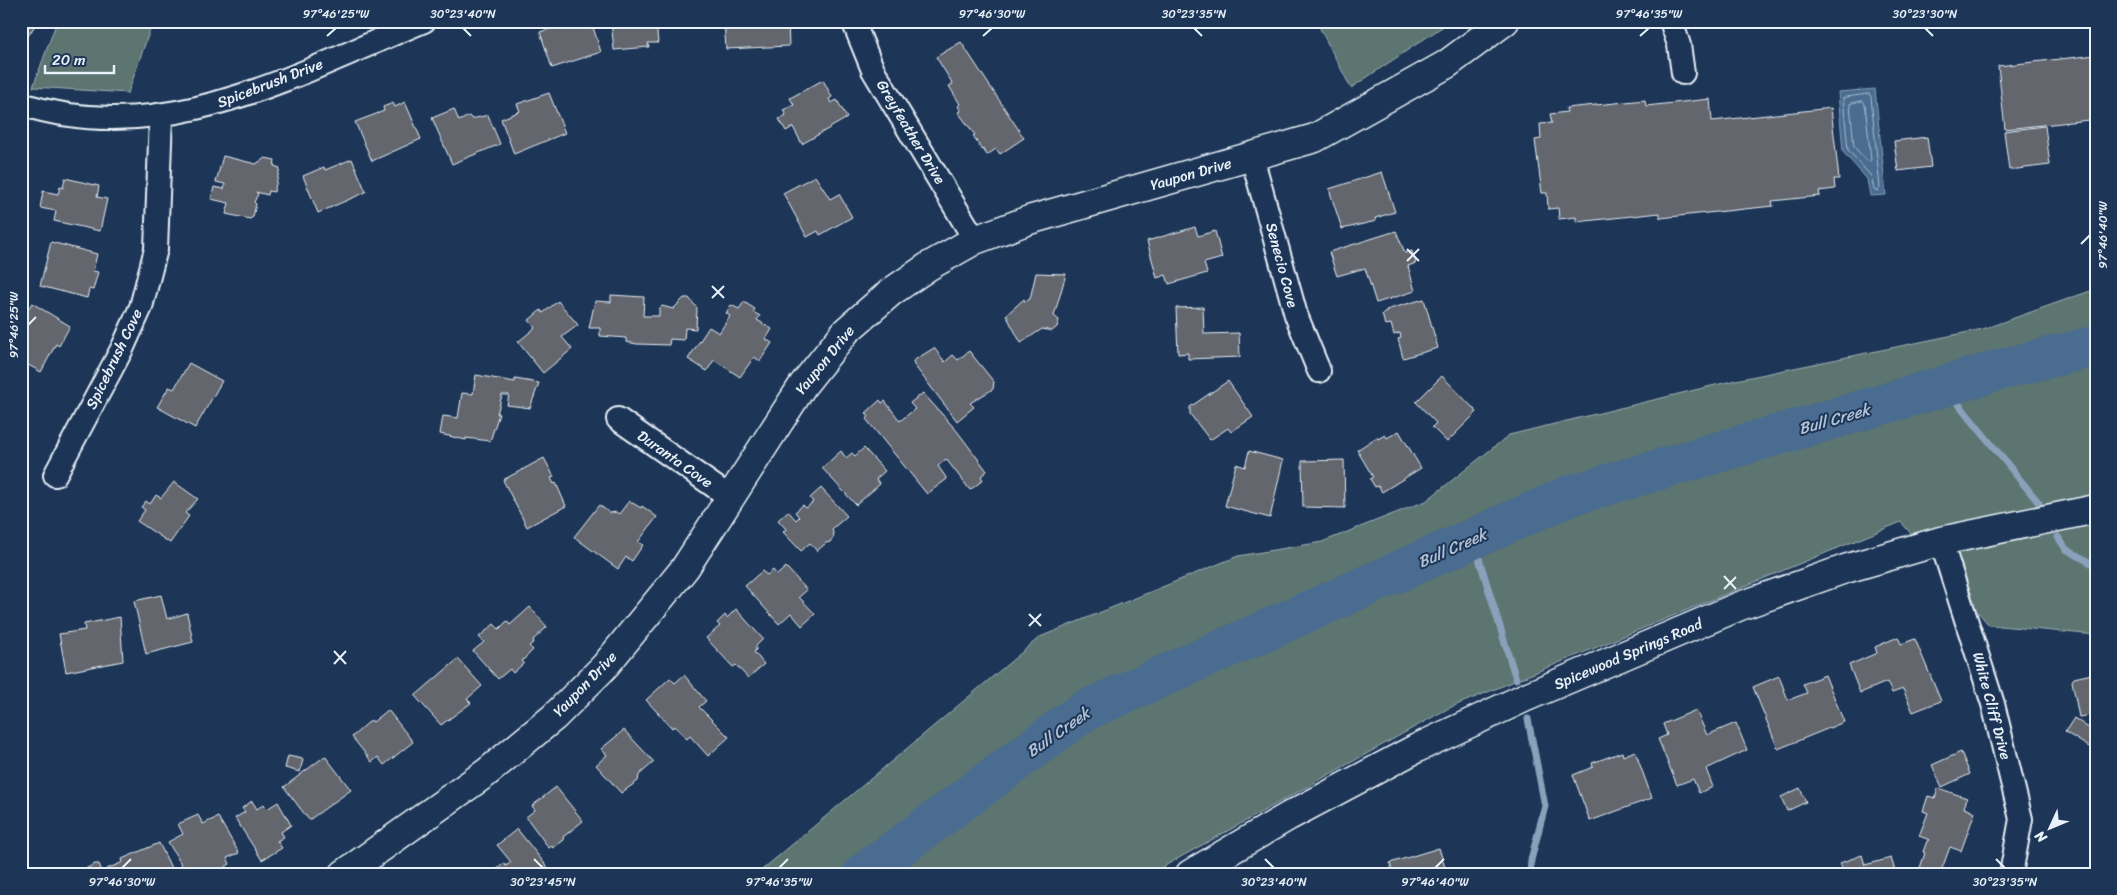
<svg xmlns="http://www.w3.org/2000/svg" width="2117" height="895" font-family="Sriracha,sans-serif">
	<rect width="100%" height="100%" fill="#1d3557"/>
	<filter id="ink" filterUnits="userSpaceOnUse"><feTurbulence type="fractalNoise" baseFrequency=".02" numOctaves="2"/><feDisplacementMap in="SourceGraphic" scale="10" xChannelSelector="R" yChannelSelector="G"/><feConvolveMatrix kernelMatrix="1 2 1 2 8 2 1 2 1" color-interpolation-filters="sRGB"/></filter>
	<g filter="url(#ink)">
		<g fill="#5b7471" stroke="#a2b2b4">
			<path d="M57 21H153L128 93 33 87Z"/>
			<path d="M1316 21H1451L1351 88Z"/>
			<path d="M2096 289V635L1989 625 1901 522 1449 708 1150 874H757L1040 637 1238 556 1322 542 1426 501 1509 435 1736 380 1983 329Z"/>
		</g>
		<path fill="#496c90" stroke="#89a1ba" d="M1875 89 1886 195 1870 196 1867 179 1843 152 1838 92Z"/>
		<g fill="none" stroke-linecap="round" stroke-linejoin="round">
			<g stroke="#a8bcce" stroke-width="1">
				<path d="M1869 94 1871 97 1880 188 1877 191 1874 189 1871 176 1848 150 1843 98Z"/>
				<path d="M1863 101 1865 104 1871 160 1868 162 1854 147 1850 104Z"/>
			</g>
			<g stroke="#89a1ba" stroke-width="7">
				<path d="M1944 386 2039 503"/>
				<path d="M2058 537 2066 549 2096 566"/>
				<path d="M1473 539 1516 679"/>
				<path d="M1528 719 1545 806 1531 860 1530 874"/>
			</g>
			<path stroke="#496c90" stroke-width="41" d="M863 874 1084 711 1569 496 2006 368 2096 346"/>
		</g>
		<g fill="#63666d" stroke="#e8f1f8">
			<path d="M21 21H38L26 39 21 36Z"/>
			<path d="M591 21 601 52 552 68 540 32 565 24 566 27Z"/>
			<path d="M611 21H656L658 43H648L649 47 614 50Z"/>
			<path d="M724 21H788L789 46 726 49Z"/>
			<path d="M961 42 1024 138 1000 154 996 149 987 155 983 149 982 150 973 136 975 135 958 112 961 111 958 106 960 104 949 86 953 84 936 57Z"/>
			<path d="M2096 55V152H2093L2089 120 2005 129 1998 66Z"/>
			<path d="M823 80 832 97 829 99 831 103 837 100 847 118 802 144 793 127 786 131 779 119 786 115 783 110 794 105 790 98Z"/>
			<path d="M549 93 565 133 514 154 501 119 520 111 517 104Z"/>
			<path d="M1710 99 1712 121 1831 108 1839 179H1834L1835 189 1819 191 1820 196 1772 201 1773 206 1660 218V213L1576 222V217L1559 219 1558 208 1548 209 1547 193H1542L1535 140 1541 139 1540 124 1552 123 1550 114 1567 112 1566 108 1645 100 1646 106Z"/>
			<path d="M405 102 421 139 372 161 355 122 384 111 383 107 393 103 395 107Z"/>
			<path d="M454 109 459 121 469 116 472 119 488 115 500 144 452 164 432 118Z"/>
			<path d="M2045 126 2050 165 2009 170 2004 131Z"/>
			<path d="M1927 137 1931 167 1898 171 1894 141Z"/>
			<path d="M223 156 256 164 265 158 275 160 274 166 280 168 274 192 269 191 268 195 256 192 258 194 254 202 256 204 253 217 250 219 226 214 229 203 211 199 214 187 224 189 225 184 216 182Z"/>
			<path d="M352 159 366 192 318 213 303 176 324 167 325 170Z"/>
			<path d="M1382 172 1395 212 1375 218 1376 221 1342 229 1329 189Z"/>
			<path d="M815 176 830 199 839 194 852 217 820 235 818 231 807 237 783 193Z"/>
			<path d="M65 178 99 186 97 197 107 199 100 231 54 221 56 211 40 208 43 191 58 194 60 187 63 188Z"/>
			<path d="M1195 227 1198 236 1215 231 1222 258 1204 263 1207 273 1169 284 1166 275 1157 278 1147 241Z"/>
			<path d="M1396 231 1405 253 1412 251 1416 263 1408 266 1415 291 1376 303 1365 268 1337 276 1329 252Z"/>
			<path d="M51 242 97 254 93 271 98 272 93 290 89 289 87 298 40 286Z"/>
			<path d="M1036 273 1066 274 1054 316 1059 320 1057 327 1052 331 1042 329 1021 343 1006 315 1024 299 1025 302 1030 299Z"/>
			<path d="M611 295 644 297 643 316H659V309L662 306 673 309 684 298H689L697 308 696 329 685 328 684 340 670 339 669 345 637 344 626 342V338L600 336V328H589L595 301 611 302Z"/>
			<path d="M1424 299 1438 348 1403 358 1398 339 1401 338 1400 333 1394 335 1391 324 1385 325 1382 314 1387 312 1386 310Z"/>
			<path d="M558 301 578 325 562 337 572 349 543 373 518 342 535 328 529 320 541 310 543 313Z"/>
			<path d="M744 302 755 309 753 312 760 316 757 320 772 329 766 339 772 343 760 361 754 357 740 377 714 360 707 371 688 359 709 327 719 333 730 316 726 313 731 305 739 309Z"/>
			<path d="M32 303 70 326 59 346 56 344 41 372 21 361V320Z"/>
			<path d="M1203 307 1204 334 1239 333 1240 357 1188 359V353L1178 354 1176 308Z"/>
			<path d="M934 348 945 362 953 355 958 360 969 351 994 382 993 389 970 403 974 407 957 421 914 365 913 361Z"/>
			<path d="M189 363 222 381 195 428 157 407 169 387 174 389Z"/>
			<path d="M476 375 515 382V379L539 383 530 408 507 405 509 395H502L497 414H499L490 441 466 438V440L440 434 443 416 458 418 462 393 473 394Z"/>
			<path d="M1442 376 1477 412 1447 442 1432 427 1436 423 1416 402Z"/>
			<path d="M1228 381 1253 417 1231 432 1228 428 1210 440 1190 414V407Z"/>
			<path d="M923 393 957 431 987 471 981 476 983 480 970 490 946 459 938 466 947 479 927 494 866 419 869 417 866 413 880 400 882 403 885 401 900 421 915 409 910 403Z"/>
			<path d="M1399 431 1421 468 1382 492 1378 486 1375 487 1370 479 1373 477 1357 450 1377 437 1378 439 1385 435 1387 438Z"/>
			<path d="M864 448 885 471 876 479 880 484 856 505 822 468 841 451 846 458 852 453 855 456Z"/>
			<path d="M1249 451 1283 460 1270 518 1225 506 1236 464 1245 467Z"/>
			<path d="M544 458 554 477 551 478 554 484 556 483 566 506 527 527 503 480Z"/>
			<path d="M1344 460 1345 508 1303 507 1302 461Z"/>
			<path d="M174 482 198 499 185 513 189 516 170 543 137 521 145 510 141 507 146 501 150 504 156 495 161 498Z"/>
			<path d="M821 488 847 516 832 529 834 537 830 542 826 543 817 551 810 543 801 551 783 532 786 529 778 520 788 511 796 520 799 517 795 512 803 505 806 508 813 502 810 498Z"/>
			<path d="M629 501 641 508 642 506 657 517 638 542 643 545 632 561 626 557 618 569 574 537 599 505 610 513 616 512 619 514Z"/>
			<path d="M786 567 807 590 799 597 815 614 802 626 791 613 779 624 745 586 762 571 767 575 773 570 777 575Z"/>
			<path d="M161 595 167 619 187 613 193 642 146 654 134 601Z"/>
			<path d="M530 607 547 627 533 640 534 642 529 646 533 650 522 661 524 663 513 673 510 669 498 679 473 651 484 642 479 637 494 624 499 629 507 621 510 625Z"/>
			<path d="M736 609 763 639 756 646V650L754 652 764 664 748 678 736 665 733 667 706 638 720 626 717 623 725 615 727 618Z"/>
			<path d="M120 617 123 661 66 672 59 634 85 630 84 624Z"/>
			<path d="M1898 637 1901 644 1915 639 1941 701 1913 712 1903 689 1892 693 1887 682 1860 693 1849 665 1877 653 1875 647Z"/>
			<path d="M458 659 482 686 467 699 471 703 441 725 415 696Z"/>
			<path d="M2096 673V714L2079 717 2072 681 2074 678Z"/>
			<path d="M684 675 706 701 699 707 729 737 708 756 690 736 687 739 675 726 672 728 646 700 670 678 675 683Z"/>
			<path d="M1825 675 1844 722 1778 749 1753 687 1779 676 1788 700 1807 693 1803 684Z"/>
			<path d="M388 710 413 742 384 765 378 757 372 762 352 737 371 720 373 722Z"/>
			<path d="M1696 710 1707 735 1736 723 1747 750 1706 769 1713 787 1699 793 1693 779 1677 785 1658 739 1667 735 1663 724Z"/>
			<path d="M2074 718 2096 733 2089 747 2065 732Z"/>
			<path d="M624 730 654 762 639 775 638 781 621 793 596 765 607 755 601 749Z"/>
			<path d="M1635 751 1652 798 1590 821 1573 775 1593 767 1592 763 1622 752 1623 756Z"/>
			<path d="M1961 752 1970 774 1942 787 1932 765Z"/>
			<path d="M288 756 303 759 300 772 285 768Z"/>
			<path d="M325 756 351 790 309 820 284 787Z"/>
			<path d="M556 787 583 821 563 837 564 840 553 848 552 846 549 848 526 817 535 810 532 806Z"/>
			<path d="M1800 788 1806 802 1787 811 1781 797Z"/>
			<path d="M1938 788 1967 798 1964 808 1975 812 1961 851 1950 847 1940 874 1920 868 1925 853 1923 852 1927 841 1930 840 1919 836 1928 813 1923 811 1928 796 1935 798Z"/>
			<path d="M252 801 257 809 264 804 267 809 278 802 291 825 281 832 284 837 277 841 282 848 262 860 235 818 245 812 242 808Z"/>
			<path d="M198 815 203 824 218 817 239 853 227 858 230 864 214 874H187L168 842 183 834 178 824Z"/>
			<path d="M517 829 553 874H496L494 872 504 863 506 866 511 862 497 845Z"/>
			<path d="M159 843 174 874H110L107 869 123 862 122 859Z"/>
			<path d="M1439 848 1447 874H1393L1390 863Z"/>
			<path d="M1862 855 1865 865 1891 858 1896 874H1844L1840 863Z"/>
			<path d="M95 864H99L103 874H75Z"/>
		</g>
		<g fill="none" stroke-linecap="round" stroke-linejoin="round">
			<g stroke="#e8f1f8" stroke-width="26">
				<g id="minor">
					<path d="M853 21 873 70 975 240"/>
					<path d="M1671 21 1679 45 1683 73"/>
					<path d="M21 104C164 150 295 74 424 21"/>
					<path d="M1252 157 1296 315 1319 371"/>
					<path d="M618 419 731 498"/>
					<path d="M55 475 123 347 141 307 156 249 161 116"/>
					<path d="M1941 541 1993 704 2021 819 2011 874"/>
				</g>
			</g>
			<g stroke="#e8f1f8" stroke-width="31">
				<path id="tertiary" d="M344 874 486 773 554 717 604 667 685 568 803 385 846 331 891 292 929 266 975 240 1029 220 1315 138 1447 64 1505 21"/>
			</g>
			<g stroke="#e8f1f8" stroke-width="31">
				<path id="secondary" d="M1190 874 1289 816 1417 748 1526 697 1740 606 1845 569 1941 541 2096 509"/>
			</g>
			<use href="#minor" stroke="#1d3557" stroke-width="22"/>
			<use href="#tertiary" stroke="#1d3557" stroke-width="28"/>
			<use href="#secondary" stroke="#1d3557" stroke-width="28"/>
		</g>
	</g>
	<path fill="none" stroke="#e8f1f8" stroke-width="2" d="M463 28 471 36M1194 28 1202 36M1925 28 1933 36M327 36 336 28M983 36 992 28M1640 36 1649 28M2081 244 2090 235M1407 249 1419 261M1407 261 1419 249M712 286 724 298M712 298 724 286M28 325 36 317M1724 576 1736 589M1724 589 1736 577M1029 614 1041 626M1029 626 1041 614M334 651 346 664M334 664 346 651M534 859 543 868M1265 859 1274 868M1996 859 2005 868M122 868 131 859M779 868 788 859M1435 868 1444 859"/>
	<g text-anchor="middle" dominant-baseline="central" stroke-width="4" stroke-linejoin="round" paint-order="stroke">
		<g font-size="15" fill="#e8f1f8" stroke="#1d3557">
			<text transform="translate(270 83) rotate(-21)">Spicebrush Drive</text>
			<text transform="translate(911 132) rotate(59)">Greyfeather Drive</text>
			<text transform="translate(1191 174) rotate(-16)">Yaupon Drive</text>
			<text transform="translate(1282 265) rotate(75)">Senecio Cove</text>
			<text transform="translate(114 359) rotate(-64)">Spicebrush Cove</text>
			<text transform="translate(825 360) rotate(-51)">Yaupon Drive</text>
			<text transform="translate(675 459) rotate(35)">Duranta Cove</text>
			<text transform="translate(1628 654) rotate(-23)">Spicewood Springs Road</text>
			<text transform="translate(585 684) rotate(-46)">Yaupon Drive</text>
			<text transform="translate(1992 706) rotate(75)">White Cliff Drive</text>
		</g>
		<g font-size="16" font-style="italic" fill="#b0c2d4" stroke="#1d3557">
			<text transform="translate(1834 419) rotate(-16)">Bull Creek</text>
			<text transform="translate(1452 548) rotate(-24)">Bull Creek</text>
			<text transform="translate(1058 732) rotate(-35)">Bull Creek</text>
		</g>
	</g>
	<rect width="2117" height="895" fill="none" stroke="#1d3557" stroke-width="55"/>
	<g transform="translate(2050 828) rotate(226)" stroke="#1d3557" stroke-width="4" paint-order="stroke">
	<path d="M0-4L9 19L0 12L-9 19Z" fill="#e8f1f8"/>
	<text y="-8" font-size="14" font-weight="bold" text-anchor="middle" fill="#e8f1f8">N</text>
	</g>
	<path d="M45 65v8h69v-8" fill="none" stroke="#e8f1f8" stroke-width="2.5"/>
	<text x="52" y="65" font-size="15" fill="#e8f1f8" stroke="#1d3557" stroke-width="4" paint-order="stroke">20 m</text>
	<rect x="28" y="28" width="2062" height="840" fill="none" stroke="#e8f1f8" stroke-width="2"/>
	<g font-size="12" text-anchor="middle" fill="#e8f1f8">
		<text x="336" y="18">97°46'25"W</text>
		<text x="463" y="18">30°23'40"N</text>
		<text x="992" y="18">97°46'30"W</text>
		<text x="1194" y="18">30°23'35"N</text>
		<text x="1649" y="18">97°46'35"W</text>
		<text x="1925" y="18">30°23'30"N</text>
		<text transform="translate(2103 235) rotate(-90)" y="4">97°46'40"W</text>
		<text transform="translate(14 325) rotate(-90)" y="4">97°46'25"W</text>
		<text x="122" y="886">97°46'30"W</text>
		<text x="543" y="886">30°23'45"N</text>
		<text x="779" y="886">97°46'35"W</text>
		<text x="1274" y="886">30°23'40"N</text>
		<text x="1435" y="886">97°46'40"W</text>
		<text x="2005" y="886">30°23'35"N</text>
	</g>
</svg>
